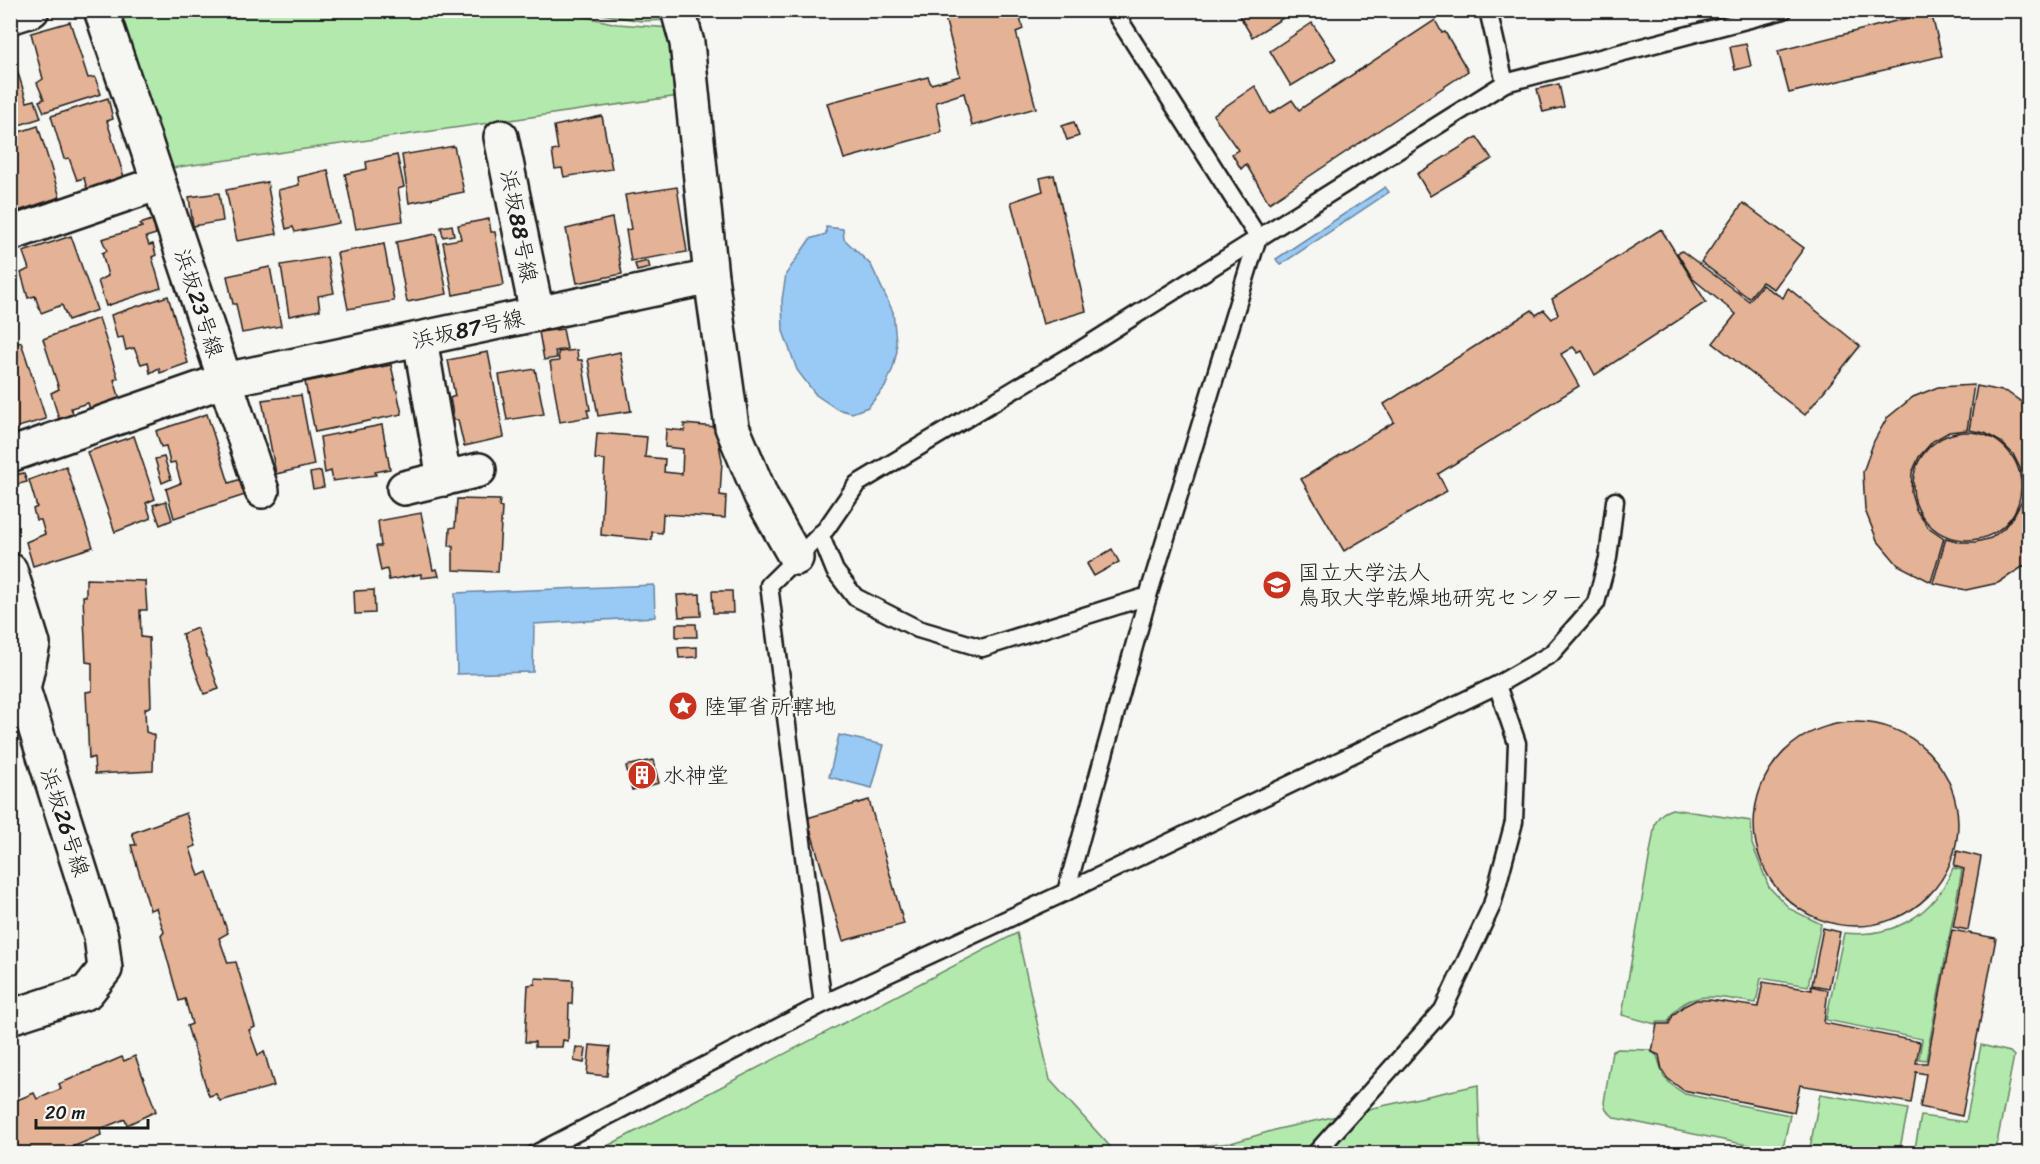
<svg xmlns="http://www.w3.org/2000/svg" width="2040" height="1164" font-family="Sriracha,'Klee One',sans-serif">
	<rect width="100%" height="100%" fill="#f6f6f2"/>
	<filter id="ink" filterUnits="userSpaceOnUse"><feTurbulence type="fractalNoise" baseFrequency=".0167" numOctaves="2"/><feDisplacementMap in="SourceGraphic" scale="12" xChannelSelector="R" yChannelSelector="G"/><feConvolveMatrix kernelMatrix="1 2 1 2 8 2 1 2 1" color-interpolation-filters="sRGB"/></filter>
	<g filter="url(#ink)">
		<g fill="#b2eaad" stroke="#678364" stroke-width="1.5">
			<path d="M117 11H559L617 24 671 28 686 95 172 168Z"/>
			<path d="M585 11H669L671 20 641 21Z"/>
			<path d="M1672 809 1751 821 1752 844 1769 887 1790 909 1821 924 1808 986 1761 978 1756 1003C1724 999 1686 985 1668 1022H1657L1655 1024 1622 1015 1655 824C1659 815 1663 812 1672 809Z"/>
			<path d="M1953 868 1962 870 1926 1060 1919 1059 1922 1039 1826 1020 1844 933C1894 938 1934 915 1953 868Z"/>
			<path d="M1017 933 1050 1080 1116 1153 1231 1143 1278 1129 1478 1085 1480 1153 592 1154Z"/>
			<path d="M1981 1045 2010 1052 2014 1056 1995 1153H1914L1921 1116 1966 1122Z"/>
			<path d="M1618 1049 1650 1050 1657 1056 1664 1077 1673 1086 1685 1094 1790 1115 1784 1143 1777 1151 1615 1118 1606 1110 1604 1103 1612 1051Z"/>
			<path d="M1820 1094 1908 1109 1899 1153H1809Z"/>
		</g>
		<g fill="#99c9f5" stroke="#67849e" stroke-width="1.5">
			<path d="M1385 187 1389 192 1280 265 1276 259Z"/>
			<path d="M826 227 843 229 844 239 871 265 893 312 897 351 893 368 885 387 868 407 852 413 837 409 816 395 797 370 783 331 782 300 786 274 810 239 826 234Z"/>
			<path d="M654 585 655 617 534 624 533 672 457 674 455 593Z"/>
			<path d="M839 735 884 745 872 788 829 777Z"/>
		</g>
		<g fill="#e4b295" stroke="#1c1c1c" stroke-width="1.5">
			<path d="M943 10H1018L1023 29 1016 32 1036 108 972 126 964 93 936 102 942 132 844 159 827 103 928 77 931 84 960 76Z"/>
			<path d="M1243 10H1296L1252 37 1238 13Z"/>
			<path d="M1931 12 1942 56 1789 93 1778 51Z"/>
			<path d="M1435 20 1442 33 1445 32 1468 71 1269 203 1246 164 1241 169 1232 154 1238 150 1213 115 1255 86 1270 114 1292 100 1299 110Z"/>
			<path d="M70 22 88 78 95 77 101 94 44 112 39 101 44 99 37 83 43 79 31 33Z"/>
			<path d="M1312 23 1336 59 1291 86 1270 51Z"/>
			<path d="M1746 44 1751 66 1735 70 1730 47Z"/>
			<path d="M10 47 27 102 35 100 41 118 10 128Z"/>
			<path d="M1559 84 1564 107 1543 112 1537 89Z"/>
			<path d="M108 98 113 119 107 121 124 177 102 185 103 194 92 198 89 188 87 189 84 178 77 180 69 158 64 159 51 116Z"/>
			<path d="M602 116 612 169 564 177 562 168 555 169 552 151 558 150 554 126Z"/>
			<path d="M1074 122 1079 136 1067 140 1062 126Z"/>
			<path d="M38 126 60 197 18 211 10 187V135Z"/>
			<path d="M1477 137 1492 159 1430 196 1417 174Z"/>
			<path d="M454 146 464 192 409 203 402 155Z"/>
			<path d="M397 155 404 187 398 189 403 221 356 229 345 174 367 169 366 162Z"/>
			<path d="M328 170 339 223 295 232 293 227 286 229 278 190 299 185 298 177Z"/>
			<path d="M1054 175 1086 311 1043 324 1011 202 1043 191 1040 178Z"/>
			<path d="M267 182 277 234 237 241 226 190Z"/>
			<path d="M677 187 687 252 631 261 626 230 631 229 625 195Z"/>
			<path d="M219 193 223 221 193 226 189 197Z"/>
			<path d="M1743 203 1804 248 1774 289 1762 282 1749 298 1701 262Z"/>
			<path d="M612 218 622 274 577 283 566 229Z"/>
			<path d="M489 219 491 232H495L504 285 453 295 443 242 461 239 458 225Z"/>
			<path d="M152 220 156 234 146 237 149 245 153 244 156 255 152 257 161 288 106 306 98 281 108 276 102 253 107 251 102 239 142 227 140 224Z"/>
			<path d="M452 225 454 235 443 237 441 227Z"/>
			<path d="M1661 229 1706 302 1595 375 1582 351 1578 353 1573 347 1561 354 1579 386 1438 474 1447 491 1344 551 1301 479 1394 422 1384 404 1532 310 1536 315 1544 310 1552 319 1558 314 1552 299Z"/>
			<path d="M436 234 447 294 407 302 396 242Z"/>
			<path d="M71 236 97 310 68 320 62 305 41 313 35 296 28 298 21 273 29 269 23 252Z"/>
			<path d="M384 244 394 301 348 309 337 253Z"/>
			<path d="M1682 251 1749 301 1762 285 1783 298 1788 288 1860 346 1805 415 1713 343 1736 314 1693 279 1677 253Z"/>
			<path d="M327 257 334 293 318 296 320 310 289 316 281 265Z"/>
			<path d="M648 261 650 268 637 271 635 264Z"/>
			<path d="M270 267 281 326 242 333 236 304H233L227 276Z"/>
			<path d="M168 296 188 363 160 373 159 368 150 373 148 362 141 364 134 348 126 350 123 337 117 338 111 315Z"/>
			<path d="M99 318 118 378 114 380 120 399 90 409 88 403 71 408 74 416 60 422 51 393 59 389 43 339Z"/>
			<path d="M563 329 567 349 555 351 557 358 544 360 539 332Z"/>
			<path d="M21 342 46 419 18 427V429L10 432V346Z"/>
			<path d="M577 350 578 360H582L590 410H587L589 417 560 422 550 362 559 361 558 352Z"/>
			<path d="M488 352 504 437 464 446 458 420H454L450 398 455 396 448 360Z"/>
			<path d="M620 352 631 411 598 416 588 359Z"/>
			<path d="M391 365 402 414 315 432 305 382Z"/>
			<path d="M535 369 544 414 507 420 499 375Z"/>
			<path d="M1974 385 1967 430 1949 432 1933 441 1919 457 1912 473 1911 492 1916 510 1928 527 1944 538 1931 582 1898 565 1877 540 1865 510 1863 472 1874 441 1887 418 1913 397 1938 387Z"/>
			<path d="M1977 386 2007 392 2030 408V562L1998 583 1966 590 1933 583 1946 538 1960 542H1976L1991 538 2004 528 2014 515 2022 500 2023 482 2020 468 2013 454 2001 442 1985 433 1969 430Z"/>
			<path d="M301 395 314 465 276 474 262 400Z"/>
			<path d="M207 414 229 483 244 478 248 494 174 518 166 489 181 483 175 462 170 463 166 446 161 447 156 431Z"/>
			<path d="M684 424 716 427 722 461 720 495 726 496 725 518 663 514 662 533 652 532V540L601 535 605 460 595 459 597 433 647 437 645 457 665 459 664 472 682 474 683 449 665 447 666 429 685 431Z"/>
			<path d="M382 425 390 469 375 472 376 475 333 481 331 471 325 473 320 437Z"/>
			<circle cx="1967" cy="486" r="54"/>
			<path d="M134 436 155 499 146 503 151 518 115 532 87 452Z"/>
			<path d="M164 457 171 479 162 483 155 459Z"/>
			<path d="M66 466 93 547 33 566 26 542 45 534 41 520H36L33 509 37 507 29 480Z"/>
			<path d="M321 471 324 487 313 489 310 473Z"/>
			<path d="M24 473 27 482 11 486 15 475Z"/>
			<path d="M457 499 500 500 499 507 502 508 498 572 453 570V546H449L450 528 455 527Z"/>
			<path d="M166 501 172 520 160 525 153 505Z"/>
			<path d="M421 513 433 570 437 569 439 576 421 578V574L389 580 387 569 381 571 376 546H381L378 521Z"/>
			<path d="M1112 549 1119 562 1094 576 1087 564Z"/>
			<path d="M86 579 145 581 147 610H140L141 637 149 638 151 706 145 709 146 732 154 735 153 771 95 774 94 757 89 759 86 692 92 691V663L86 662 83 596H86Z"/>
			<path d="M374 590 375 613 355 614 354 591Z"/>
			<path d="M712 591H732L733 613H713Z"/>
			<path d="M700 594 701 616 679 617 677 595Z"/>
			<path d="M676 624H696L697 637H676Z"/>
			<path d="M197 628 219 689 204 694 182 634Z"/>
			<path d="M697 647V657L679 658 678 648Z"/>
			<circle cx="1856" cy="824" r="102"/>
			<path d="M653 760 659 783 632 790 626 766Z"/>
			<path d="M869 800 904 924 843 941 807 818Z"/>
			<path d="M186 813 196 846 190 848 199 876 207 872 228 933 219 938 228 963 236 962 255 1027 249 1030 258 1055 264 1051 274 1086 220 1101 216 1094 209 1096 187 1026 192 1024 185 999 179 1001 161 936 164 932 156 908 150 910 131 845H136L132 833Z"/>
			<path d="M1957 851 1981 857 1968 930 1953 927 1964 869 1954 866Z"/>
			<path d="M1823 928 1840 932 1829 988 1812 985Z"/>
			<path d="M1952 930 1996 938 1962 1116 1920 1107 1926 1074 1916 1072 1911 1103 1800 1085 1794 1112 1683 1090 1667 1078 1662 1070 1659 1055 1652 1052 1657 1024H1669L1673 1015 1684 1006 1696 1000H1710L1758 1007 1763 982 1812 990 1811 986 1828 990 1824 1023 1920 1042 1916 1063H1927Z"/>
			<path d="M535 978 573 980 572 1004H569L568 1041 563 1040 562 1047H535V1042H525L528 985 535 984Z"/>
			<path d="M590 1045 610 1047 607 1076 587 1074Z"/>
			<path d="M576 1047 586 1049 584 1063 574 1061Z"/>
			<path d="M135 1056 156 1111 127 1125 125 1119 100 1129 101 1135 56 1154H10V1103L34 1093 37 1099 61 1089 59 1084 122 1057 124 1061Z"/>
		</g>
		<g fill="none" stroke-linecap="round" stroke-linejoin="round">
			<g stroke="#1c1c1c" stroke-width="21">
				<g id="service">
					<path d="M1488 10 1505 83"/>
					<path d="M820 534 835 571 855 597 918 629 982 648 1148 596"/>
					<path d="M1066 892 1148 596 1258 237 1113 10"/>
					<path d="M823 1004 769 585 826 529 857 484 1077 352 1505 83 1784 10"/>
					<path d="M535 1154 823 1004 1066 892 1497 685 1551 654 1596 603 1608 558 1615 501"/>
					<path d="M1315 1154 1443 1010 1492 905 1514 822 1517 743 1497 685"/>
				</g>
			</g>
			<g stroke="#1c1c1c" stroke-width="38">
				<g id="minor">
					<path d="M678 10 687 43 711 277 732 427 761 496 796 558"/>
					<path d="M10 17 32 10"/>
					<path d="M501 137 537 314"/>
					<path d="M10 234 159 183"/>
					<path d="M420 339 444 479"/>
					<path d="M10 455 225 380 101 10"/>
					<path d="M404 488 479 470"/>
					<path d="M262 491 225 380 711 277"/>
					<path d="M10 570 33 644 23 689 101 936 105 969 87 992 10 1017"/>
				</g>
			</g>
			<use href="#service" stroke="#f6f6f2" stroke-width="16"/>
			<use href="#minor" stroke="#f6f6f2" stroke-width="33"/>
		</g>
	</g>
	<defs>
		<g id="school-disc" transform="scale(1.5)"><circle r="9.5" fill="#c8321e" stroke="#f6f6f2"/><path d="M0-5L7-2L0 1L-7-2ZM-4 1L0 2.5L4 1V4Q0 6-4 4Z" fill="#fff"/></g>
		<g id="sight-disc" transform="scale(1.5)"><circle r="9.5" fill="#c8321e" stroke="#f6f6f2"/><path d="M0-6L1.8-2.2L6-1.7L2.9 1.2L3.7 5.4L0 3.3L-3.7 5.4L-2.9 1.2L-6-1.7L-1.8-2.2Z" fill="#fff"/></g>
		<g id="building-disc" transform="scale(1.5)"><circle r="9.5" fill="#c8321e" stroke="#f6f6f2"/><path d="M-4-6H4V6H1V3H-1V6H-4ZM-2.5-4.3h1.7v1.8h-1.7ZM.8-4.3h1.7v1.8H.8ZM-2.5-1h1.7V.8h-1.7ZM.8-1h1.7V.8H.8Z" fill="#fff"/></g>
	</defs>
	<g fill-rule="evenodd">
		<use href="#school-disc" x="1277" y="585"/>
		<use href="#sight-disc" x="683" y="706"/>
		<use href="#building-disc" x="642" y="775"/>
	</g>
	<g text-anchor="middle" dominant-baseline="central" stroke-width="4.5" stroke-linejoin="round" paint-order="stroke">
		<g font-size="22" fill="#1c1c1c" stroke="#f6f6f2">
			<text transform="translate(519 226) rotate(79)">浜坂88号線</text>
			<text transform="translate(199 303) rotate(72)">浜坂23号線</text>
			<text transform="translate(468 329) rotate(-12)">浜坂87号線</text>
			<text transform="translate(65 822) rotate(72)">浜坂26号線</text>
		</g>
		<g font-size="22" fill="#1c1c1c" stroke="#f6f6f2" text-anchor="start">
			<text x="1298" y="572">国立大学法人<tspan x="1298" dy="25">鳥取大学乾燥地研究センター</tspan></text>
			<text x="704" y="706">陸軍省所轄地</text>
			<text x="663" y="775">水神堂</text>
		</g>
	</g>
	<rect width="2040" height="1164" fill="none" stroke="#f6f6f2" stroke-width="36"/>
	<rect x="18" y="18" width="2004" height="1128" fill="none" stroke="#1c1c1c" stroke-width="2" filter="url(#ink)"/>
	<path d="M36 1119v9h112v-9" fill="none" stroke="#1c1c1c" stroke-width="3"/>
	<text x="45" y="1119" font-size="18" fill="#1c1c1c" stroke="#f6f6f2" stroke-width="4.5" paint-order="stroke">20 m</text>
</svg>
